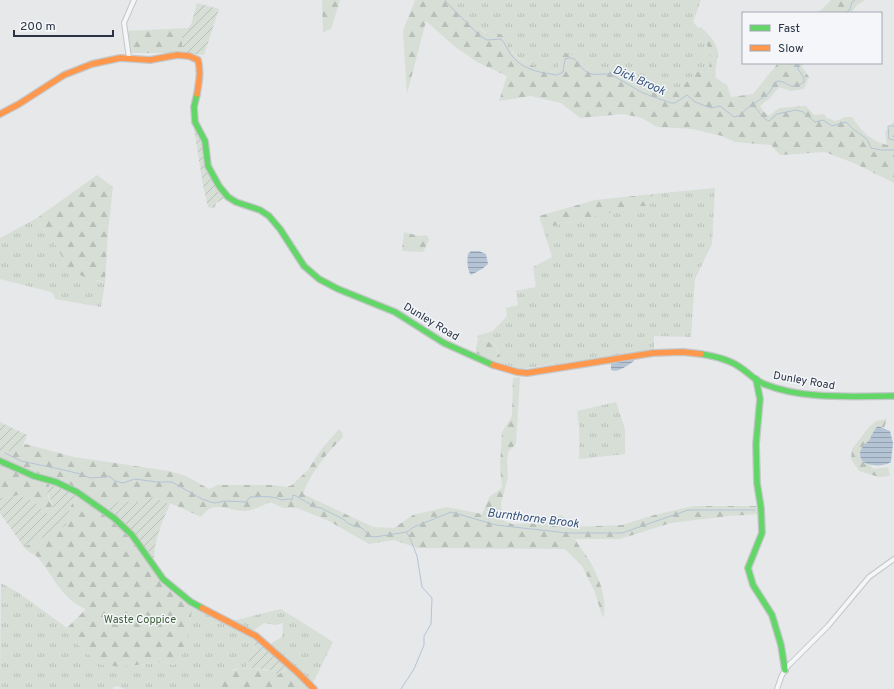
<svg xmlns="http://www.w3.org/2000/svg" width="894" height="689" font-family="Overpass,sans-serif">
	<defs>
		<pattern id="grass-tufts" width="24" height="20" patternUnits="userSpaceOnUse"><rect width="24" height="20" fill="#d6ded6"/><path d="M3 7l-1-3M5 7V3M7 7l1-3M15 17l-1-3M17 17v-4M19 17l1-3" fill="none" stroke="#b8bfb9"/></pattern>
		<pattern id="forest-firs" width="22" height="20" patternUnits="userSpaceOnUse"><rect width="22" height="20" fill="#d6ded6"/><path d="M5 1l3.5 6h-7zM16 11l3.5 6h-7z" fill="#b8bfb9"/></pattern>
		<pattern id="garden-furrows" width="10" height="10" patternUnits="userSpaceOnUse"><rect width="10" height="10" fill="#d6ded6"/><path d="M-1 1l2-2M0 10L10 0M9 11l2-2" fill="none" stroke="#b8bfb9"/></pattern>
		<pattern id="water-rules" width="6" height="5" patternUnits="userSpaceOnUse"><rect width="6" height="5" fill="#b4c4d5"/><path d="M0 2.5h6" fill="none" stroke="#93a0af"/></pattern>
	</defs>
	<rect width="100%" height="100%" fill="#e6e8ea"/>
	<g fill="url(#grass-tufts)">
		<path d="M449 0H701L693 22 708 39V41L705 43 711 53 708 75 698 71 682 86 669 92 630 78 616 67H603L590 71 576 56 559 60 558 70 552 72C538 67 519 63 511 49L473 24Z"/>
		<path d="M715 188 712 244 695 279 691 337 654 336V350L521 369 500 363C499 350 498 344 485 340 481 339 479 339 476 336L493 331 507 316 506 308 518 305 516 291 536 287 533 267 552 257 543 228 639 206H647L653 194Z"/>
		<path d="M37 218C39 224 44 228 47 233 55 243 62 254 65 267L98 281 105 282 101 307 55 299 54 295 51 292 0 279V238Z"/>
		<path d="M616 402 625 429V454L579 459V426L577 411Z"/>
		<path d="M1 583 19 593 67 628 73 640 95 660 102 665 133 666 160 662 174 665 179 661 188 633 193 605 257 639 246 668 234 669 218 684 215 689H124L118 686 113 687V689H0Z"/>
		<path d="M281 609 333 642 312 685 270 646 273 642 282 637 283 623 276 625 264 623 252 632 232 621Z"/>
	</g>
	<g fill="url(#forest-firs)">
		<path d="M322 0H340L331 29 323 32Z"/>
		<path d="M415 0H449L473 24 485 33 501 34C507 40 509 46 513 53 521 64 540 67 552 72L558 70 559 60 562 52 576 56 590 71 603 67H616L630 78 669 92 682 86 698 71 708 75 711 53 705 42 708 41V39L698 28 701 27C708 34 717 42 718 53 718 62 714 69 716 78L727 85 731 97 753 94 778 63H804L802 67 809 77 804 89 791 91 779 87 771 97 760 106 764 112 769 116 779 108 806 106 814 115 824 114 827 118 836 121 845 117H852C861 131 871 141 887 145L885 132 892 123 894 122V183L856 164 825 152 780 155 771 145 735 142 722 136 693 129 657 127 642 118 623 114 580 118 561 103 531 96 499 101 507 76 477 62 454 46 426 21 407 94 403 31Z"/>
		<path d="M831 0H865L857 5 851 13H818Z"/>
		<path d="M187 28 182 33V45L186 53H131L127 31Z"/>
		<path d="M97 175 113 187 108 231 105 282 82 276 65 267C62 254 55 243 47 233 44 228 39 224 37 218Z"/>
		<path d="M653 194 647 206H639L543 228 539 216 595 200Z"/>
		<path d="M404 232 419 236 427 235 429 240 423 252 402 251Z"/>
		<path d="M478 338C495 343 498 345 500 363L475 354Z"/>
		<path d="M520 377 516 444 508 452 507 462 508 478 501 503 502 520 512 524 546 523 560 515 567 519 571 527 622 525 654 515 694 506H758L759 514 729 516 671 523 620 539H575C579 547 585 553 589 560 599 577 608 599 603 618L594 590 582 566 565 549 417 548 394 540 369 544 329 521 297 508H283L270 502C262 506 254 510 245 511 228 511 213 499 201 517L177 506 152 497 143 502 109 501 108 511 51 482C50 486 48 491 48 495 49 502 55 507 52 515L45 513 34 501 19 495 5 498 0 497V452L5 453 10 450 22 448 25 444 74 457 169 471 186 476 209 489 218 485H272L287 487 292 485 308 470 320 451 339 429 342 432 343 437C327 453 310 473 303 494L373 527 394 528 413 515 447 507 482 514 490 496 502 488 500 465 502 432 512 416 513 378Z"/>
		<path d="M887 419 884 428 878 426C873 430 873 436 869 440 864 447 859 449 860 458L874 469 888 467 890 476 879 477 859 471 851 459 852 449 869 427 876 421Z"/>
		<path d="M79 496 109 516 130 536 151 566 193 605 188 633 179 661 175 665 160 662 123 667 102 665 95 660 73 640 67 628 86 609C63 600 55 579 40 560 36 554 28 553 24 547L44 537 55 530 66 526C68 515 69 503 79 496Z"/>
		<path d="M290 667 313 689H215C228 659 256 669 281 673Z"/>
	</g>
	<g fill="url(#garden-furrows)">
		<path d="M197 3 219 9 204 55 186 53 182 45V33L191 25Z"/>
		<path d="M193 123 203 142 204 158 205 166 225 198 216 203 215 208 208 207 203 185Z"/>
		<path d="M0 422 27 435 22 448C16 451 11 449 5 453L0 452Z"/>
		<path d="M51 482 55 483 79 496C69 503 68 515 66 526L55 530 44 537 24 547 0 513V497L5 498 19 495 34 501 45 513 52 514C55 506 49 498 47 490Z"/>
		<path d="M152 497 170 504C163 519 154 541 154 558L151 559 134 533 124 523 108 511 109 501 143 502Z"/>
		<path d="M257 639 289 667 278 675C270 667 256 669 246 668Z"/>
	</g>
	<g fill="url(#water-rules)">
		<path d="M471 251H479L486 254 488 264 482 269 471 275C467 270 467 260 468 254Z"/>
		<path d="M634 358V361C628 365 619 373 611 370V363L615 361Z"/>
		<path d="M878 426 890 431 893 443 891 462C883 468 859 467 860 454 860 447 866 444 870 439 873 434 873 430 878 426Z"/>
	</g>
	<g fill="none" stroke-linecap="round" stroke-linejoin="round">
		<g stroke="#b4c4d5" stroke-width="1">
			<path d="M445 0 447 3 480 36 487 40 501 39C506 44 508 52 513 57 523 70 542 73 557 75L563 72 565 59C577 54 579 68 587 72 595 77 603 72 612 75L643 93 671 103H675L687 95 695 102 711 108 720 106 734 117 741 115 746 109 768 94 777 81C789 81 789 92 804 82V78L798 69 799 63"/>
			<path d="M846 13 850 9 852 2 855 0"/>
			<path d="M753 106C760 110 761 118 769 121L777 114 796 110 803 112 815 122 823 120 832 126 846 122 853 129 867 139 871 148 881 150H894"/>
			<path d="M894 126H888L889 139 894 140"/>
			<path d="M5 453 21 461 64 470 80 474 90 478 106 477 109 476 115 481 123 483 135 479 157 482H172L202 499 214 503 226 501 246 502 250 497C258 497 274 495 281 500L289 499 292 500 293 495 296 496 315 507 321 508 343 519 349 524 362 528 370 536 375 537 407 532 414 527 451 512 496 525 567 533H622L688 510H755"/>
			<path d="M401 689 414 669 424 645V636L431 624 432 598 422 587 417 556 410 538 407 533"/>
		</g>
		<g stroke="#c4c6c8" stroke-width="6">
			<g id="street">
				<path d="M129 58 124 23 134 0"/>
				<path d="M777 689 782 675 788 666 828 626 869 577 894 559"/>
			</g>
		</g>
		<g stroke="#c4c6c8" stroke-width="8">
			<g id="fast">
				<path d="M197 94 194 107 195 122 205 141 208 166 219 186 228 197 236 202 260 210 269 216 280 229 304 266 319 279 338 289 395 312 444 343 493 365"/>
				<path d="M701 354C713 356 728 359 738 366 747 371 754 380 764 384 803 400 852 396 894 396"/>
				<path d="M756 379 760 399 756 444 757 483 761 508 762 533 748 568 753 585 772 615 781 645 785 670"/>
				<path d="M0 461 34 476 56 482 77 492 114 518 132 535 163 579 191 602 202 608"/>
			</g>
		</g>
		<g stroke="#c4c6c8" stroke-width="8">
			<g id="slow">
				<path d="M0 114 19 104 64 75 92 64 120 58 150 60 177 55 189 56 198 60C201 72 199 82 197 94"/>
				<path d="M493 365 517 372 527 373 653 353 683 352 701 354"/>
				<path d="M202 608 256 636 297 672 314 689"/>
			</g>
		</g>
		<use href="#street" stroke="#f5f6f7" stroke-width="4"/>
		<use href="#fast" stroke="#63d668" stroke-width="5.5"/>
		<use href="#slow" stroke="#ff974d" stroke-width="5.5"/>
	</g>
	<g text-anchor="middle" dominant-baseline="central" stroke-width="3" stroke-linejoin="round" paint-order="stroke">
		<g font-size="11" fill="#2b3445" stroke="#f4f6f9">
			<text transform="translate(431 322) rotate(31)">Dunley Road</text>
			<text transform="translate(804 381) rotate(10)">Dunley Road</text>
		</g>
		<g font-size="11" fill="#3f6138" stroke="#f4f6f9">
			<text x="140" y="620">Waste Coppice</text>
		</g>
		<g font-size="12" font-style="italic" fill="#34527a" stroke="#f4f6f9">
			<text transform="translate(639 81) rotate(24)">Dick Brook</text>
			<text transform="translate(533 519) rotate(7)">Burnthorne Brook</text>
		</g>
	</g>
	<rect x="742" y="12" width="140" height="52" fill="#f4f6f9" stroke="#a4a8b1"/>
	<rect x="750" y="25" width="20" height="6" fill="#63d668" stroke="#a4a8b1"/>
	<text x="778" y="32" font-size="12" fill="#2b3445">Fast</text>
	<rect x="750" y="45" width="20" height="6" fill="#ff974d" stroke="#a4a8b1"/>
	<text x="778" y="52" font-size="12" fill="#2b3445">Slow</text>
	<path d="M14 30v6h99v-6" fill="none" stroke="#2b3445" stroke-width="2"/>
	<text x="20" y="30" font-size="12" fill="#2b3445" stroke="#f4f6f9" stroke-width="3" paint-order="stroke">200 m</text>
</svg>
